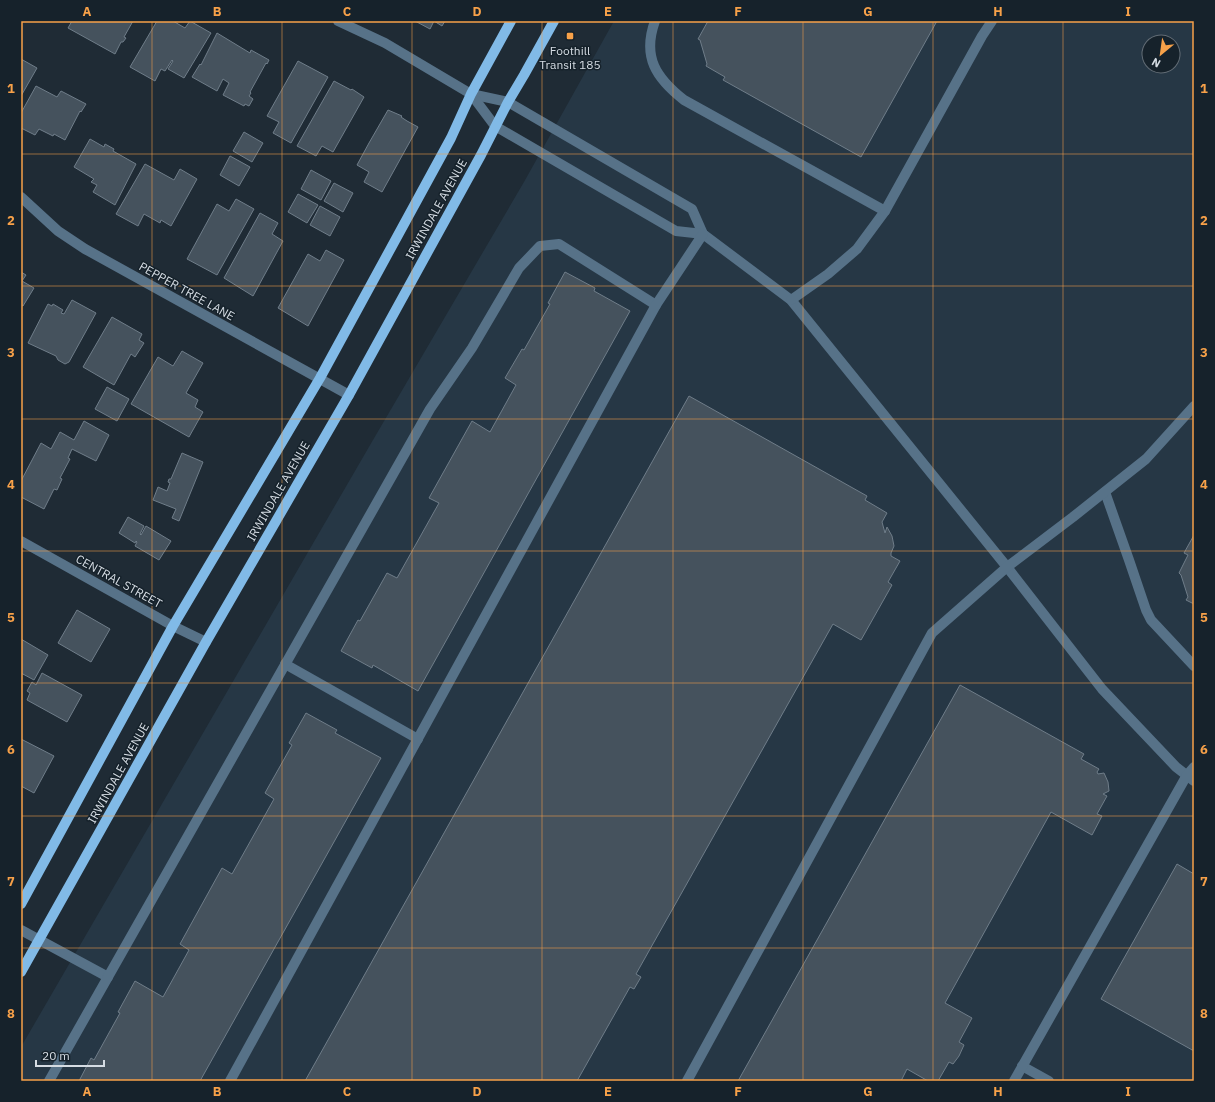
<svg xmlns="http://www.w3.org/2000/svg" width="1215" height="1102" font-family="'IBM Plex Sans',sans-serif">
	<rect width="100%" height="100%" fill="#1f2b35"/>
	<path fill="#263745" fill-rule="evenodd" d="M614 21H1194V1081H21V1047L373 440 524 182ZM1149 42H1173V66H1149Z"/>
	<g fill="#45525d" stroke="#6f7d89">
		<path d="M72 21H133L124 37 126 38 123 42H121L115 54 68 28Z"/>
		<path d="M157 21H173L185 28 190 21 211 33 184 78 168 69 173 61 172 60 165 71 161 69 155 81 130 67Z"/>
		<path d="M415 21H445L442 26 434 21 430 29Z"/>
		<path d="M708 21H937L861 157 723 80 725 77 706 66 707 64 700 40 698 39Z"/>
		<path d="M217 33 250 53 251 50 269 60 267 64 266 63 250 92 251 93 249 96 253 99 249 106 245 104 244 106 223 95 229 83 223 79 217 91 192 77 200 64 201 65Z"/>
		<path d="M21 59 37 68 21 96Z"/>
		<path d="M298 61 328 77 291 143 273 133 279 122 267 116Z"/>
		<path d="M334 81 351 90 352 89 364 97 333 152 322 146 316 156 297 146Z"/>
		<path d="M36 86 57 97 61 91 86 104 81 112 80 111 65 140 54 134 53 136 39 129 35 135 21 128V113Z"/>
		<path d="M388 110 402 116 401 117 407 121 418 127 382 192 364 182 369 172 357 165 369 143Z"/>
		<path d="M244 132 263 143 252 162 233 151Z"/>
		<path d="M90 139 104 147 105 144 114 149 113 151 136 164 115 205 93 192 97 185 91 182 94 179 74 167Z"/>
		<path d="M230 156 250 167 239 186 220 175Z"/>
		<path d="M145 164 174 180 180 169 197 179 171 226 161 220 160 223 144 214 138 226 116 214Z"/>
		<path d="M311 170 331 181 321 200 301 189Z"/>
		<path d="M334 183 353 193 343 212 324 201Z"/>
		<path d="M298 194 318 205 307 223 288 212Z"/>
		<path d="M236 199 254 209 217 275 187 259 217 204 229 211Z"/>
		<path d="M320 206 340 217 330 236 310 225Z"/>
		<path d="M260 213 278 223 272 234 283 241 253 296 224 278Z"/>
		<path d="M326 250 344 260 308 326 278 308 308 254 320 261Z"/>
		<path d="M21 272 26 275 22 281 34 288 23 306 21 305Z"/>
		<path d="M565 272 595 288 594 291 630 311 418 691 373 665 372 668 341 651 358 620 360 621 387 573 397 578 439 503 429 498 472 421 490 432 516 385 505 378 522 349 524 350 550 304 548 303Z"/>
		<path d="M72 300 96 313 69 362 65 364 58 360 56 356 28 343 48 304 52 306 53 304 63 310 61 313 64 314Z"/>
		<path d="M112 317 142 334 139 340 144 343 135 357 131 354 114 385 83 367Z"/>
		<path d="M182 351 203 363 186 393 198 400 195 407 203 412 189 437 131 404 158 357 173 366Z"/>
		<path d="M107 387 129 399 117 421 95 409Z"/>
		<path d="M689 396 867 496 865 500 887 513 882 522 885 533 887 527 892 536 894 546 891 553V556L900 561 888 582 892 585 861 640 833 624 636 974 641 977 634 989 630 987 577 1081H305Z"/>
		<path d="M84 421 109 435 96 461 72 449 68 458 70 459 60 478 62 479 57 490 54 489 44 509 21 497V481L41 443 51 449 60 432 74 440Z"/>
		<path d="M182 453 203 462 179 521 172 518 176 509 153 500 158 487 167 491 170 483 168 482 169 479H171Z"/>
		<path d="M128 517 144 526 140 534 141 535 146 526 171 541 159 560 135 546 137 542 136 541 135 543 119 533Z"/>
		<path d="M1194 535V604L1186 600 1188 597 1181 575 1179 573 1188 555 1184 553Z"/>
		<path d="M77 610 110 629 91 662 58 643Z"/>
		<path d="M21 639 48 655 34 680 21 673Z"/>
		<path d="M42 673 82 695 67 722 27 700 30 693 27 691 32 682 36 685Z"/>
		<path d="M960 685 1084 754 1081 759 1099 769 1097 772 1098 774 1104 773 1108 782 1109 791 1103 794 1107 796 1097 814 1102 816 1092 835 1051 812 945 1003 972 1018 959 1042 964 1045 959 1056 953 1064 949 1062 938 1081H928L907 1069 901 1081H738Z"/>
		<path d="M306 713 337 730 335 733 381 758 200 1081H79L91 1058 94 1060 120 1013 118 1012 135 981 163 997 189 950 180 944 222 868 232 874 274 799 265 793 292 745 289 743Z"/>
		<path d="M21 739 54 756 34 793 21 786Z"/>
		<path d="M1177 864 1194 874V1051L1101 999Z"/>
	</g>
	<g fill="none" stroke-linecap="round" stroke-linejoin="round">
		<g stroke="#577288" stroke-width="10">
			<path d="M338 21 385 43 471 94 508 102 692 209 703 234 791 300 1007 567 1102 689 1176 767 1194 781"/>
			<path d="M655 21C642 57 656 78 684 100L885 211 857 249 828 274 791 300"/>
			<path d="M471 94 495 126 676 231 703 234"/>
			<path d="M21 197 58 231 85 249 349 395"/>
			<path d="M885 211 982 36 992 21"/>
			<path d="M1105 492 1129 560 1146 610 1151 620 1194 666"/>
			<path d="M21 541 173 626 206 642"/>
			<path d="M285 664 418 739"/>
			<path d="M21 930 108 977"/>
			<path d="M1022 1066 1049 1081"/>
			<path d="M49 1081 430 409 472 348 519 268 540 246 559 244 656 305"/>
			<path d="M230 1081 656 305 703 234"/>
			<path d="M687 1081 932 633 1007 567 1073 517 1146 459 1194 406"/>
			<path d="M1014 1081 1187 775 1194 767"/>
		</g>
		<g stroke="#81bae7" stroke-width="10">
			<path d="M21 904 173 626 320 378 451 138 471 94 511 21"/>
			<path d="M21 972 206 642 349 395 481 155 508 102 524 75 554 21"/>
		</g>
	</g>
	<path fill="none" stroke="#f7a149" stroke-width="1" stroke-opacity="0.55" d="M152 21V1081M282 21V1081M412 21V1081M542 21V1081M673 21V1081M803 21V1081M933 21V1081M1063 21V1081M21 154H1194M21 286H1194M21 419H1194M21 551H1194M21 683H1194M21 816H1194M21 948H1194"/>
	<rect fill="#f7a149" stroke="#16222b" stroke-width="1.5" x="566" y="32" width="8" height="8" rx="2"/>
	<g text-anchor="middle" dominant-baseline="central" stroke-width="3" stroke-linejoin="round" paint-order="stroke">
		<g font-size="12" fill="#d5dce3" stroke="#16222b">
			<text x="570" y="50">Foothill<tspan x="570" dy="14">Transit 185</tspan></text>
		</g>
		<g font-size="12" fill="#d5dce3" stroke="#16222b">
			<text transform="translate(436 209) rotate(-61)">IRWINDALE AVENUE</text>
			<text transform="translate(187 291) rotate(29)">PEPPER TREE LANE</text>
			<text transform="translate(278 491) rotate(-60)">IRWINDALE AVENUE</text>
			<text transform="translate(119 581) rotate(29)">CENTRAL STREET</text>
			<text transform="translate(118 773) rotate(-61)">IRWINDALE AVENUE</text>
		</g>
	</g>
	<rect width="1215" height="1102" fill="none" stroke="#16222b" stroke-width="44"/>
	<g transform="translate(1161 54) rotate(209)"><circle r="19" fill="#16222b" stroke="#626c75"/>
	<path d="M0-3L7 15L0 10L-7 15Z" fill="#f7a149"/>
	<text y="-6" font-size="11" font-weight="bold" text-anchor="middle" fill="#d5dce3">N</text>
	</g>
	<path d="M36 1060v6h68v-6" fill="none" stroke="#d5dce3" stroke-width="2"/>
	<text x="42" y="1060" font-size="12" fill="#d5dce3" stroke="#16222b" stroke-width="3" paint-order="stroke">20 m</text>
	<rect x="22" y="22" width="1171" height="1058" fill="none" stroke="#f7a149" stroke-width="1.5"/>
	<g font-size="13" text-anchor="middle" font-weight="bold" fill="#f7a149">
		<text x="87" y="16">A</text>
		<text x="217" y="16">B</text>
		<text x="347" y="16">C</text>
		<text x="477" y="16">D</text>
		<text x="608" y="16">E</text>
		<text x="738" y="16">F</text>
		<text x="868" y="16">G</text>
		<text x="998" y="16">H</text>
		<text x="1128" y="16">I</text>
		<text x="11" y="93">1</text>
		<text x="1204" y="93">1</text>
		<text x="11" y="225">2</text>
		<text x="1204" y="225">2</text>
		<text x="11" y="357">3</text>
		<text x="1204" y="357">3</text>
		<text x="11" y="489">4</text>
		<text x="1204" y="489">4</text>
		<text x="11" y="622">5</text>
		<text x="1204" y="622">5</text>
		<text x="11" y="754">6</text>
		<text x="1204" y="754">6</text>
		<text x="11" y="886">7</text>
		<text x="1204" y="886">7</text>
		<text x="11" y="1018">8</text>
		<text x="1204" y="1018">8</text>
		<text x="87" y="1096">A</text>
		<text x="217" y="1096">B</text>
		<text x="347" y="1096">C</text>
		<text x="477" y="1096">D</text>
		<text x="608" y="1096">E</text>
		<text x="738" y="1096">F</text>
		<text x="868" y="1096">G</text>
		<text x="998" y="1096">H</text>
		<text x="1128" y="1096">I</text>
	</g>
</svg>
